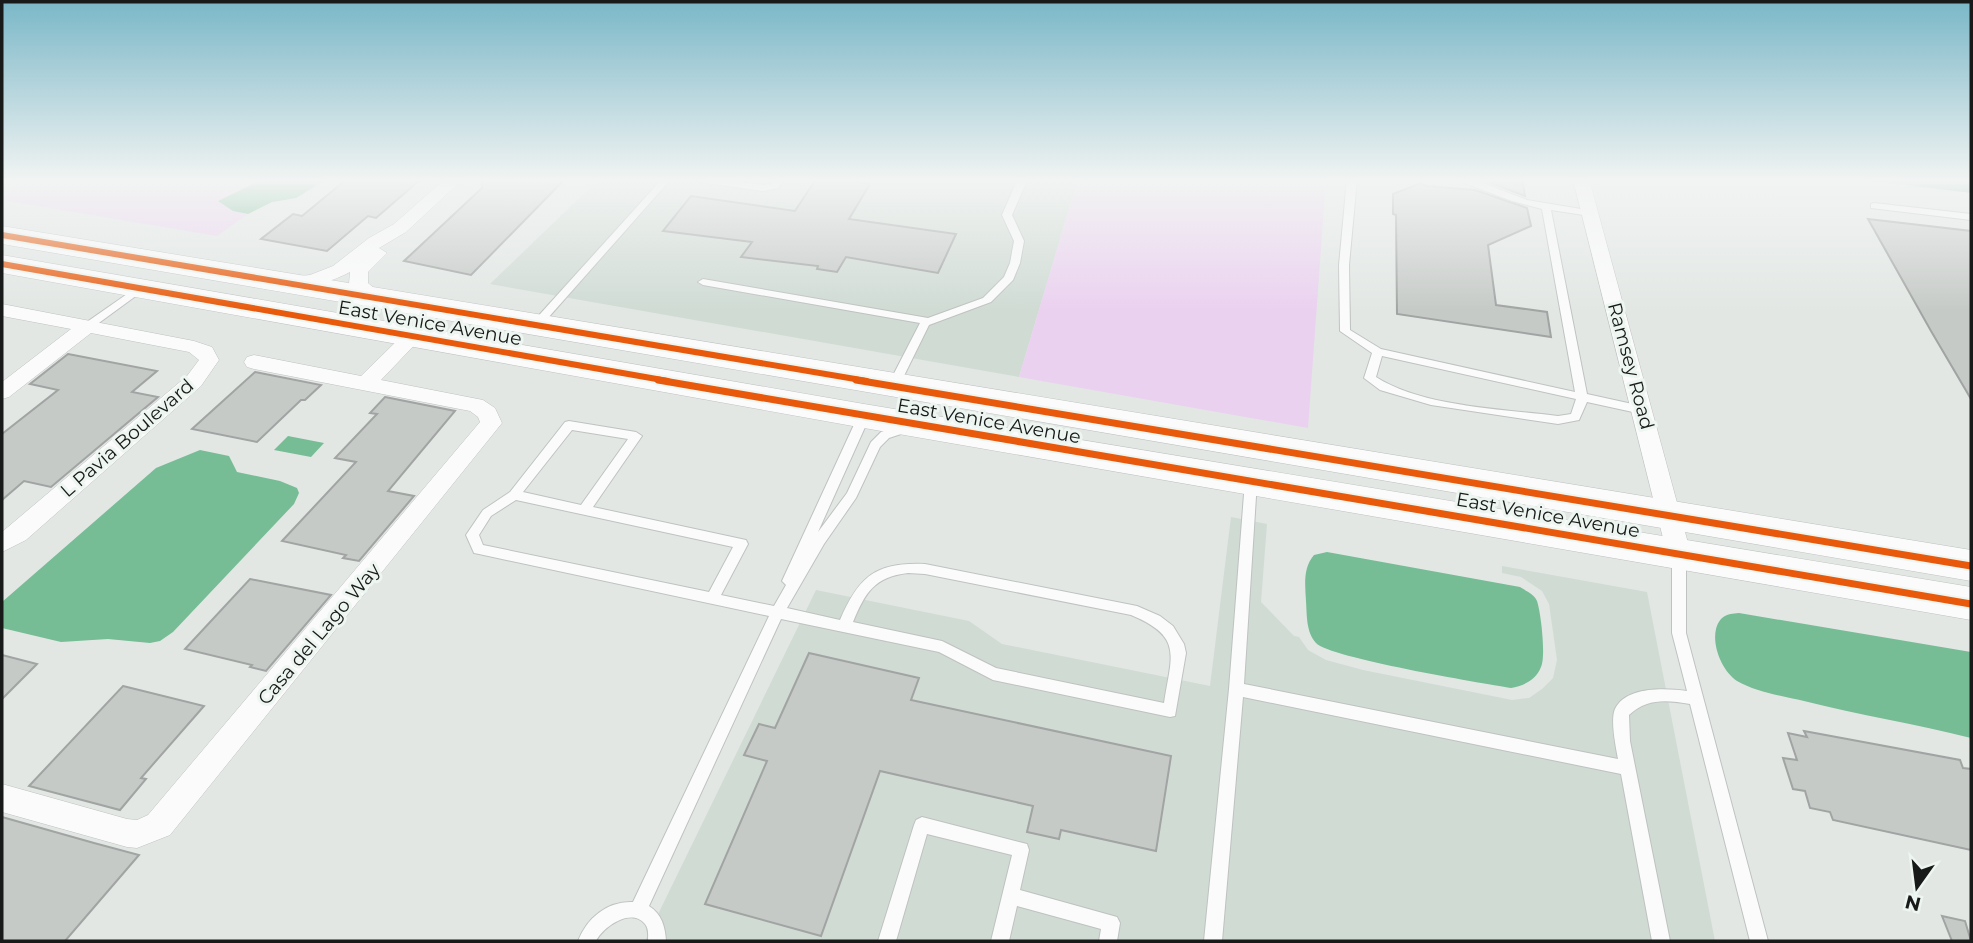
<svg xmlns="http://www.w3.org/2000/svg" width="1973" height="943" font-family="Montserrat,sans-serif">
	<rect width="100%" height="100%" fill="#e2e7e4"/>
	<g fill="#d0dbd4">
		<path d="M599 179H1078L1019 377 490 284Z"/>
		<path d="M1231 517 1267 524 1261 602 1294 636 1299 637 1308 650 1326 660 1363 670 1512 700 1529 698 1542 689 1553 678 1557 660 1549 604 1542 591 1521 577 1502 573V566L1647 592 1715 941H645L816 590 969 621 1002 644 1210 686Z"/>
	</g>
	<g fill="#ebd1f0">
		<path d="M2 179H263L219 201 233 211 248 214 217 236 2 200Z"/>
		<path d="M1078 179H1326L1308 428 1019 377Z"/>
	</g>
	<g fill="#76bc95">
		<path d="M263 179H327L296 198 272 202 248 214 233 211 218 201Z"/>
		<path d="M1855 179H1971V193Z"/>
		<path d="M288 436 324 443 311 457 274 450Z"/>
		<path d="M200 450 229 456 237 472 280 481 297 488 299 493 294 504 173 632 160 641 150 643 108 639 61 642 2 628V602L156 468Z"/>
		<path d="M1327 552 1520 587C1526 591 1534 594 1537 601 1541 613 1546 656 1541 667 1536 680 1523 686 1511 688 1481 683 1330 658 1316 643 1306 632 1307 615 1306 601 1305 584 1303 568 1314 555Z"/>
		<path d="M1739 613 1971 652V738C1916 724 1859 715 1804 701 1782 696 1756 692 1737 681 1722 671 1712 646 1716 629 1720 616 1726 614 1739 613Z"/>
	</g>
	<g fill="#c6cac7" stroke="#a1a4a3" stroke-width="2">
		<path d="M347 179H421L376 218 368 216 327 251 261 239 293 214 302 216Z"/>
		<path d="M482 179H565L471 275 404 261 482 188Z"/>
		<path d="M816 179H858L856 182 870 184 849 219 956 234 938 273 846 257 837 272 817 269 818 266 741 257 752 242 663 231 691 196 795 211Z"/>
		<path d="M1501 179H1522L1525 196 1491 183Z"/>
		<path d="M1421 183 1426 186 1475 190 1527 208 1531 226 1488 245 1496 305 1547 312 1551 337 1397 314 1396 215 1393 214V194Z"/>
		<path d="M1868 219 1971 231V399L1931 331Z"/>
		<path d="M68 354 157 371 132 392 158 397 51 487 24 481 2 500V434L58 390 30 384Z"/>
		<path d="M255 372 321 385 305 400H301L257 442 192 429Z"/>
		<path d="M385 397 455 411 388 491 414 496 359 561 343 558 346 555 282 541 356 462 335 458 377 414 370 413Z"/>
		<path d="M250 579 331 595 266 671 250 667 252 665 185 649Z"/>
		<path d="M809 653 919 678 911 700 1171 756 1156 851 1061 830 1059 839 1027 832 1033 806 880 771 821 936 705 904 767 761 744 755 759 724 775 728Z"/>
		<path d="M2 655 37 664 2 699Z"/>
		<path d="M123 686 204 706 141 778 146 779 120 810 29 786Z"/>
		<path d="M1804 731 1960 760 1963 768 1971 769V850L1833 820 1830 812 1810 808 1805 791 1793 789 1783 758 1797 760 1788 733 1807 737Z"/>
		<path d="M2 817 94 843 139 855 65 941H2Z"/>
		<path d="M1942 916 1965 921 1971 941H1952Z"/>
	</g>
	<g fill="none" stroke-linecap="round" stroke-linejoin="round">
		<g stroke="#bec2c0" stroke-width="2">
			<g id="service">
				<path d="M662 179H671L540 327H532L531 325 532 323Z"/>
				<path d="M695 179H720L763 185 772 184 775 179H784L778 188 763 191 699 182Z"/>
				<path d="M1015 179H1024L1026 183 1012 215 1024 241 1020 263 1013 280 991 302 929 325 897 390H889L887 387 920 323 703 285 698 282 703 279 928 318 983 298 1004 277 1010 263 1014 241 1002 215 1016 183Z"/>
				<path d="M1347 179H1357L1349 265 1350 330 1381 349 1575 392 1542 209 1512 201 1454 179H1472L1527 200 1593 211 1595 213 1590 216 1551 210 1587 394 1646 407 1648 410 1646 413 1642 414 1587 402 1579 420 1558 424 1431 405 1380 390 1364 378 1372 353 1340 331 1339 265ZM1382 356 1576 399 1571 414 1558 416C1503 409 1423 407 1376 377Z"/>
				<path d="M1874 203 1971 214V220L1871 208V204Z"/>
				<path d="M140 285 145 288 144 290 92 328H84L83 326 84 324Z"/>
				<path d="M864 412 870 416 818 532 847 493 871 442 881 432 906 424 912 428 910 431 889 438 880 447 856 498 824 544 787 608 840 620C859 576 876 562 925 564L1137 606 1160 616 1173 626 1184 644 1186 653 1175 716 1170 717 993 680 939 652 781 619 649 906C662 914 665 927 666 941H648C648 935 649 929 645 924 631 907 603 927 596 941H578C587 918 607 901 633 902L769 616 479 554 474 553 466 535 483 510 510 492 565 422 569 421 636 432 642 436 593 507 746 540 748 544 721 595 774 606 786 585 782 581 858 416ZM572 430 628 439 581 505 523 492ZM516 500 733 547 709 592 483 545 479 535 491 516ZM908 573 925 574 1131 615C1184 637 1171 656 1164 703L996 668 942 641 853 622C865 593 874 577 908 573Z"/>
				<path d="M1251 477 1257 481 1244 684 1618 759C1616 748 1610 720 1615 709 1626 686 1666 688 1687 691L1672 633V554L1674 550H1684L1686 554V633L1768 941H1750L1690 704C1667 700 1647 698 1629 715L1630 741 1670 941H1652L1621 774 1243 697 1222 941H1204L1229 689 1245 481Z"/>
				<path d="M922 817 1027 844 1029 850 1020 890 1117 917 1120 923 1117 941H1099L1101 929 1017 906 1009 941H991L1012 855 927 834 896 941H878L914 825 916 820Z"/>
			</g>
		</g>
		<g stroke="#bec2c0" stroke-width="1">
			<g id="minor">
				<path d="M445 179H463L406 232 379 248 387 253 368 272V283L375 289 392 293 395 297 392 301C375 305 359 298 349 284L350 272C336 280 292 296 280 282L282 278 310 275 333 266 369 238 394 224Z"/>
				<path d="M1573 179H1589L1691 554 1688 561 1679 563 1670 561 1667 554Z"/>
				<path d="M2 304 194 341 212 347 219 360 201 386 26 540 2 552V532L187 376 199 360 189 352 91 333 9 397 2 399V382L71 329 2 316Z"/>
				<path d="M413 330 420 332 423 336 381 380 483 400 495 408 502 423 170 835 137 848 127 847 2 812V784L127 819 137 820 148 815 480 422 478 417 470 411 254 369 247 367 244 362 247 357 254 355 361 376 406 332Z"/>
			</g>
		</g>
		<g stroke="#bec2c0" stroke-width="1">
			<g id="primary">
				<path d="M2 226 1971 550V581L2 244Z"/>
				<path d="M2 255 864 404 1971 587V620L864 428 2 273Z"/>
			</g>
		</g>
		<use href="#service" fill="#fbfbfb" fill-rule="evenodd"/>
		<use href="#minor" fill="#fbfbfb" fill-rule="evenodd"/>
		<use href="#primary" fill="#fbfbfb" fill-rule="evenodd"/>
		<g stroke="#eef6f1" stroke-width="10">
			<g id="cycleway-far1">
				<path d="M2 235 867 381"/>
				<path d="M2 264 668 381"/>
			</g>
		</g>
		<g stroke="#eef6f1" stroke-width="11">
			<g id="cycleway">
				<path d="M658 380 1971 604"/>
				<path d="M856 380 1971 566"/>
			</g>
		</g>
		<use href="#cycleway-far1" stroke="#e8590c" stroke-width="6"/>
		<use href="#cycleway" stroke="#e8590c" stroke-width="7"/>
	</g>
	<linearGradient id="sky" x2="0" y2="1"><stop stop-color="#7ab7c7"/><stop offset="0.58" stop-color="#f2f4f3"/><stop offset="1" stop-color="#f2f4f3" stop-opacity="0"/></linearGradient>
	<rect width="1973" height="311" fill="url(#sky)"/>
	<g text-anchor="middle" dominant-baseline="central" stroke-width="6" stroke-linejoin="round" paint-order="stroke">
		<g font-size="19" fill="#171a18" stroke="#eef6f1">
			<text transform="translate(430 323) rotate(10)">East Venice Avenue</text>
			<text transform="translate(1631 366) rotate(75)">Ramsey Road</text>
			<text transform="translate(989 421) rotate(10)">East Venice Avenue</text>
			<text transform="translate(127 438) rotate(-41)">L Pavia Boulevard</text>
			<text transform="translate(1548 515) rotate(10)">East Venice Avenue</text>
			<text transform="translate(319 634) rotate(-50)">Casa del Lago Way</text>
		</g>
	</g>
	<rect width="1973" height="943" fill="none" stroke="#171a18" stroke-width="7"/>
	<g transform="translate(1917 887) rotate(194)" stroke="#eef6f1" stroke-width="5" paint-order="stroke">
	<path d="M0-5L12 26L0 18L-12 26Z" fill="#171a18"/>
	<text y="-10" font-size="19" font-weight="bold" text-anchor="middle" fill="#171a18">N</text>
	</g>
</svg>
